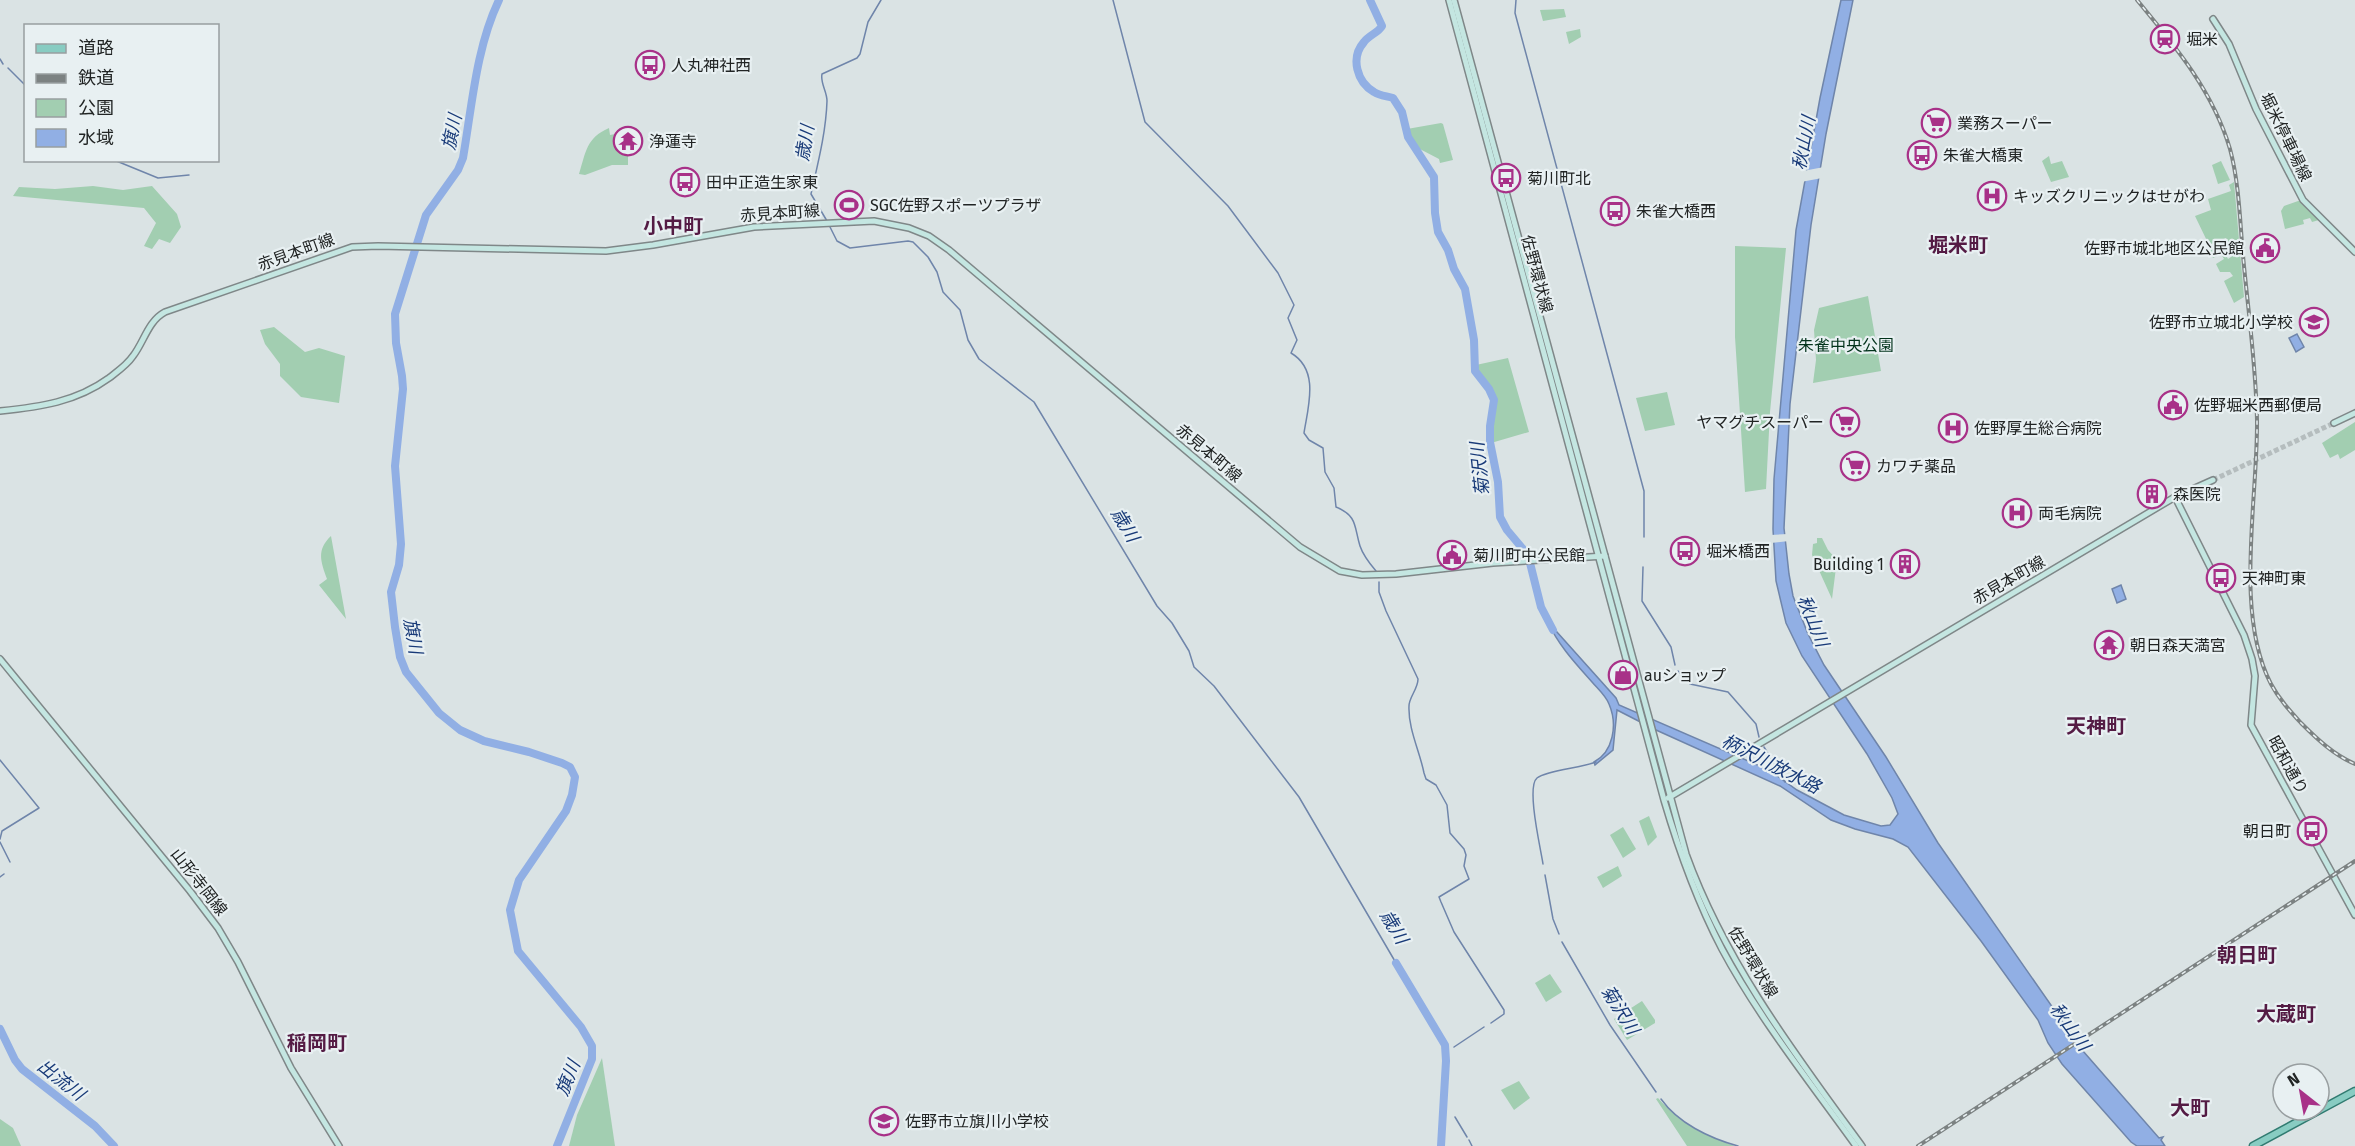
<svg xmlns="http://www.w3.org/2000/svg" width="2355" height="1146" font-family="'Fira Sans','Noto Sans JP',sans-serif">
	<rect width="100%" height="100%" fill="#dae3e4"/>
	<g fill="#a2ceb1">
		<path d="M1564 9 1566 17 1543 21 1540 10Z"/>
		<path d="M1580 29 1581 37 1569 44 1566 32Z"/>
		<path d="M1441 123 1443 124 1453 160 1440 163 1439 159 1416 147 1407 129Z"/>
		<path d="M609 128 610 135 620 133 621 141 636 138V149H628V165H612L585 175 579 174C586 152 586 138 609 128Z"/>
		<path d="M2049 156 2051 164 2062 161 2069 177 2051 182 2042 161Z"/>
		<path d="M2221 161 2230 180 2218 184 2212 165Z"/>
		<path d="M2234 182 2244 297 2234 303 2224 281 2233 276 2230 272H2220L2216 264 2224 259 2221 254 2213 258 2209 249 2217 247 2220 253 2224 251 2228 259 2234 255 2231 249 2226 250 2223 245 2228 242 2226 238 2209 245 2195 216 2211 210 2208 199 2231 191 2229 185Z"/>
		<path d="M93 186 123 190 152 186 177 214 181 227 170 243 159 239 152 249 144 246 156 223 144 208 13 196 19 187 55 189Z"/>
		<path d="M2301 200 2319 220 2312 222 2310 218 2303 220 2304 224 2285 229 2281 211 2284 206Z"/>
		<path d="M1735 246 1786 248 1770 412 1766 489 1745 492 1735 337Z"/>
		<path d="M1868 296 1881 371 1813 383 1816 360 1814 330 1819 308Z"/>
		<path d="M274 327 305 352 319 348 345 356 339 403 301 397 280 376V364L265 344 260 330Z"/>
		<path d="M1508 358 1529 432 1491 443 1495 397 1478 373 1476 365Z"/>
		<path d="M1667 392 1675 425 1645 431 1636 398Z"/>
		<path d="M2355 422V450L2340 459 2338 454 2330 458 2322 443Z"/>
		<path d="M331 536 346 619 319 585 327 579C321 562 316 550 331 536Z"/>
		<path d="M1817 538H1822L1828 550 1837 560 1832 599 1812 555 1813 544 1817 543Z"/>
		<path d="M1649 816 1657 837 1648 846 1639 821Z"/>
		<path d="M1623 827 1636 849 1623 858 1610 835Z"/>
		<path d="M1618 866 1622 876 1603 888 1597 877Z"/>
		<path d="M1550 974 1562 992 1546 1002 1535 983Z"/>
		<path d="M1642 1001 1655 1020V1023L1627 1040 1614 1019Z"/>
		<path d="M602 1058 615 1146H569L577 1115Z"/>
		<path d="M1519 1081 1530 1098 1514 1110 1501 1090Z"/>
		<path d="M1658 1098C1681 1124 1702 1134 1735 1146H1687L1656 1099Z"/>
		<path d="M0 1119 13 1128 21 1146H0Z"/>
	</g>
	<g fill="#91afe4" stroke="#6f85aa" stroke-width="1.5">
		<path d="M1841 0H1853L1826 134 1811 225 1790 404 1784 528 1789 574 1793 596 1808 634 1824 665 1886 757 1938 843 2083 1051 2159 1138 2163 1137 2161 1140 2165 1146H2137L2131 1142 2062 1064 2048 1043 2038 1020 1981 941 1908 847 1893 839 1855 829 1831 820 1780 786 1656 730 1617 710 1613 750 1595 765 1594 762C1613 752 1618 725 1609 704 1606 696 1598 689 1592 682 1576 664 1558 645 1548 622L1616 698 1619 705 1769 770 1797 790 1844 815 1881 826 1890 825 1898 814 1892 798 1867 754 1802 656 1786 623 1776 581 1773 529 1774 479 1796 230 1820 98Z"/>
		<path d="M2297 334 2304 347 2296 352 2289 338Z"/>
		<path d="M2121 585 2126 599 2117 603 2112 589Z"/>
	</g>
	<g fill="#dae3e4">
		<path d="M1824 167 1822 178 1801 182 1803 171Z"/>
		<path d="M1788 534 1789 541 1771 543 1770 535Z"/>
	</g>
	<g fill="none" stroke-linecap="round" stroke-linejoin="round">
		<g stroke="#6f85aa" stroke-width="1.5">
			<path d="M1113 0 1145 122 1228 206 1278 273 1294 305 1288 318 1297 340 1291 353C1320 370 1308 407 1304 433L1309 440 1323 448 1325 472 1334 488 1336 507C1358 516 1354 527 1360 546 1363 555 1370 564 1376 571"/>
			<path d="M1516 0 1515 13 1644 491V537"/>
			<path d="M0 59 3 64"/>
			<path d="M8 68 26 86"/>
			<path d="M114 160 158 178 189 175"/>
			<path d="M827 221 811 194C818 163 826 132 827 101 827 91 820 83 822 74L857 58 860 54 868 22 881 0"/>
			<path d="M829 225 837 241 850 248 908 241 913 242 928 257 937 272 943 292 960 310 968 340 979 359 1034 402 1157 606 1172 623 1189 651 1194 667 1214 686 1299 797 1396 963"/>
			<path d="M1643 567 1642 601 1671 647 1675 665"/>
			<path d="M1379 582V592L1386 611 1418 679C1418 689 1409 697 1409 706 1408 729 1420 752 1424 773L1426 779 1436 785 1447 805 1450 833 1464 849 1466 855 1464 866 1469 879 1439 897 1441 902 1454 932 1504 1010V1014L1491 1023"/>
			<path d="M1678 671 1690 684 1728 692 1756 724 1759 737"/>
			<path d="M1764 747 1785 782"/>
			<path d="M0 760 39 808 2 831 0 839"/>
			<path d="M0 842 10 862"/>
			<path d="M1543 864C1541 850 1526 787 1537 778 1547 770 1581 768 1596 762"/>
			<path d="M1545 875 1553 919 1559 934"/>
			<path d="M0 877 4 874"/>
			<path d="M1562 942 1610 1025 1656 1092"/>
			<path d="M1454 1047 1484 1027"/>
			<path d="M1661 1099C1678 1123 1709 1138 1738 1146"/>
			<path d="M1455 1117 1467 1137"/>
			<path d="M1469 1140 1472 1146"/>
		</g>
		<g stroke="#91afe4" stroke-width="8">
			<path d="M499 0C476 48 472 106 463 158L458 170 426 215 395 314 396 343 402 376 403 389 395 466 401 544 399 565 391 592 395 627 400 657 406 672 439 713 460 730 484 741 529 752 562 763 570 767 575 777 572 795 566 811 519 880 510 910 518 951 581 1027 592 1046V1059L557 1146"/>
			<path d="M1370 0 1382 26C1378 33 1369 35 1364 42 1350 58 1357 82 1374 92 1380 96 1387 96 1393 98L1402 112 1408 137 1434 177 1435 213 1438 232 1448 250 1454 269 1465 289 1474 340 1475 371 1489 389 1494 400 1490 426V442L1498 482 1500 517 1507 530 1528 555 1541 607 1553 630"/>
			<path d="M1396 963 1445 1045 1446 1061 1441 1146"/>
			<path d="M0 1029 15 1060 22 1069 95 1126 114 1146"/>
		</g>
		<path stroke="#b5bdbe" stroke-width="5" stroke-dasharray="5 2.5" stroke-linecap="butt" d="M2213 480 2334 423"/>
		<g stroke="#7f8788" stroke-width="8">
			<g id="secondary">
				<path d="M1449 0 1664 800C1679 851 1697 901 1722 949 1759 1018 1810 1082 1856 1146"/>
				<path d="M1454 0 1686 854C1725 962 1794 1053 1862 1146"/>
				<path d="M2213 19 2229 44 2256 109 2303 200 2355 252"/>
				<path d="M0 411C40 407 76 402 109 378 118 371 127 365 133 356 144 342 148 321 165 312L352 247 378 246 606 251 653 245 754 227 874 221 909 228 929 236 949 250 1300 547 1340 571 1362 575 1396 574 1493 563 1605 556"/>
				<path d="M2334 423 2355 413"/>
				<path d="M2175 497 2244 635 2252 659 2255 676 2251 725 2355 915"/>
				<path d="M0 659 190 891 218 928 238 962 291 1068 339 1146"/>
				<path d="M1668 798 2175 497 2213 480"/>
			</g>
		</g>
		<g stroke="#317b71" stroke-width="9">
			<path id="primary" d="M2253 1146 2355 1091"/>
		</g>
		<use href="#secondary" stroke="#c4e6e1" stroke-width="5"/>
		<use href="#primary" stroke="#88ccc2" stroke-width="6"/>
		<g stroke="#7c8282" stroke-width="4">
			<g id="rail">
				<path d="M2137 0C2175 46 2213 91 2230 149 2240 186 2240 228 2244 266 2249 317 2256 368 2257 420 2258 499 2234 613 2271 684 2279 699 2290 711 2301 723 2317 739 2334 755 2355 764"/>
				<path d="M1918 1146 2355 861"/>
			</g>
		</g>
		<use href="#rail" stroke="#e8f0f2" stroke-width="1.5" stroke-dasharray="4.5" stroke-linecap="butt"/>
	</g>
	<defs>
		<g id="station-ring" transform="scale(1.5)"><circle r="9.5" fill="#e8f0f2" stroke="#a83188" stroke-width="1.5"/><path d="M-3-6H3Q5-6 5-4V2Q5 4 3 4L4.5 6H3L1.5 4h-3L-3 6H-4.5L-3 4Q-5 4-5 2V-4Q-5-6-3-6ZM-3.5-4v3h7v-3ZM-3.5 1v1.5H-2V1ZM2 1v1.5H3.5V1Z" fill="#a83188"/></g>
		<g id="bus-ring" transform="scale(1.5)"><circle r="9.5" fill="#e8f0f2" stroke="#a83188" stroke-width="1.5"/><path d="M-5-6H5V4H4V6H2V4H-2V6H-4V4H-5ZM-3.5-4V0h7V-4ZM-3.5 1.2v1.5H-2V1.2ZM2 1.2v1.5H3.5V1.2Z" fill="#a83188"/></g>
		<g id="supermarket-ring" transform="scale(1.5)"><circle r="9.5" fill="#e8f0f2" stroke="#a83188" stroke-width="1.5"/><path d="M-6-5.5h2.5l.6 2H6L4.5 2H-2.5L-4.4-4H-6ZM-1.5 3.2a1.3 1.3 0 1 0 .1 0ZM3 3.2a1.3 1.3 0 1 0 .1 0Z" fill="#a83188"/></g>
		<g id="temple-ring" transform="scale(1.5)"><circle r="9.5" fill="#e8f0f2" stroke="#a83188" stroke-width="1.5"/><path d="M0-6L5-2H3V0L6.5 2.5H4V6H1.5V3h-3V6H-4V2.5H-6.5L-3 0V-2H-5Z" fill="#a83188"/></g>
		<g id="hospital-ring" transform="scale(1.5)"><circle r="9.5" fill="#e8f0f2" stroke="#a83188" stroke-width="1.5"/><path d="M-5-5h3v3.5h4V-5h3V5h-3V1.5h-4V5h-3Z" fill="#a83188"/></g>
		<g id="stadium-ring" transform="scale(1.5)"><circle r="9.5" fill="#e8f0f2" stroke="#a83188" stroke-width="1.5"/><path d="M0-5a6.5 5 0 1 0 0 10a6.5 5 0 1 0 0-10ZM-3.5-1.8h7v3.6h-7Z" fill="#a83188"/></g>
		<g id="civic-ring" transform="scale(1.5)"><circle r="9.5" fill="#e8f0f2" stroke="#a83188" stroke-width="1.5"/><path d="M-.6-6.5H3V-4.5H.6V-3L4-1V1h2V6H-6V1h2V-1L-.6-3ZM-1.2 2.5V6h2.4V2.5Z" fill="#a83188"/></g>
		<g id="school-ring" transform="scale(1.5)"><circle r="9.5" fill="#e8f0f2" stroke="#a83188" stroke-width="1.5"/><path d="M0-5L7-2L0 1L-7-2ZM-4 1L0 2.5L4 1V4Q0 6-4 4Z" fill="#a83188"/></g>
		<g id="building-ring" transform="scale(1.5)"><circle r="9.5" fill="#e8f0f2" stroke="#a83188" stroke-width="1.5"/><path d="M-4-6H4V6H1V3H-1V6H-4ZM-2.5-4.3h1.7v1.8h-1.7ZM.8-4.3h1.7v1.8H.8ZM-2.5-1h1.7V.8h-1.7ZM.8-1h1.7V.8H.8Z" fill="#a83188"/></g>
		<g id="shop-ring" transform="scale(1.5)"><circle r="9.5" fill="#e8f0f2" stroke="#a83188" stroke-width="1.5"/><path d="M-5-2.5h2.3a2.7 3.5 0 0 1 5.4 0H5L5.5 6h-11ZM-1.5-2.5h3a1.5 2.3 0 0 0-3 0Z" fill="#a83188"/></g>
	</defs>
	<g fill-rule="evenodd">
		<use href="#station-ring" x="2165" y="39"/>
		<use href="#bus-ring" x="650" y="65"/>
		<use href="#supermarket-ring" x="1936" y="123"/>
		<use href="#temple-ring" x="628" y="141"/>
		<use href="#bus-ring" x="1922" y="155"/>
		<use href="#bus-ring" x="1506" y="178"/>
		<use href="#bus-ring" x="685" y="182"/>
		<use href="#hospital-ring" x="1992" y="196"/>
		<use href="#stadium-ring" x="849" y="205"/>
		<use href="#bus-ring" x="1615" y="211"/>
		<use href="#civic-ring" x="2265" y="248"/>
		<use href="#school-ring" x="2314" y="322"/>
		<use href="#civic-ring" x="2173" y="405"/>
		<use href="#supermarket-ring" x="1845" y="422"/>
		<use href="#hospital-ring" x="1953" y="428"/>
		<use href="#supermarket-ring" x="1855" y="466"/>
		<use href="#building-ring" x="2152" y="494"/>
		<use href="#hospital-ring" x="2017" y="513"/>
		<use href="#bus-ring" x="1685" y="551"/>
		<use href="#civic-ring" x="1452" y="555"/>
		<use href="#building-ring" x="1905" y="564"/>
		<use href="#bus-ring" x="2221" y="578"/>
		<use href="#temple-ring" x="2109" y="645"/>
		<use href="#shop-ring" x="1623" y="675"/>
		<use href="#bus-ring" x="2312" y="831"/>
		<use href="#school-ring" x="884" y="1121"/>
	</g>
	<g text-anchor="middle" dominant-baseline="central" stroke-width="4.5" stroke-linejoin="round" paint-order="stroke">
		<g font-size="16" fill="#212424" stroke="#e8f0f2" text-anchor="start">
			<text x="2186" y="39">堀米</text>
			<text x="671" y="65">人丸神社西</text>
			<text x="1957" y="123">業務スーパー</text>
			<text x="649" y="141">浄蓮寺</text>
			<text x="1943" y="155">朱雀大橋東</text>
			<text x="1527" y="178">菊川町北</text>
			<text x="706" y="182">田中正造生家東</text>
			<text x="2013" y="196">キッズクリニックはせがわ</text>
			<text x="870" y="205">SGC佐野スポーツプラザ</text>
			<text x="1636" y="211">朱雀大橋西</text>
			<text x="2244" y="248" text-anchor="end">佐野市城北地区公民館</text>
			<text x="2293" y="322" text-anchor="end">佐野市立城北小学校</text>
			<text x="2194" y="405">佐野堀米西郵便局</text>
			<text x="1824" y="422" text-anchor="end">ヤマグチスーパー</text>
			<text x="1974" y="428">佐野厚生総合病院</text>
			<text x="1876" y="466">カワチ薬品</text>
			<text x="2173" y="494">森医院</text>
			<text x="2038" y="513">両毛病院</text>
			<text x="1706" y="551">堀米橋西</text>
			<text x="1473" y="555">菊川町中公民館</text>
			<text x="1884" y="564" text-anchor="end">Building 1</text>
			<text x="2242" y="578">天神町東</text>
			<text x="2130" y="645">朝日森天満宮</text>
			<text x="1644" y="675">auショップ</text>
			<text x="2291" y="831" text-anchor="end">朝日町</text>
			<text x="905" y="1121">佐野市立旗川小学校</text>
		</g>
		<g font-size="16" fill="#212424" stroke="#e8f0f2">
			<text transform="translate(2286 137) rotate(64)">堀米停車場線</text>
			<text transform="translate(780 213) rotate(-4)">赤見本町線</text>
			<text transform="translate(296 252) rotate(-20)">赤見本町線</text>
			<text transform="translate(1537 274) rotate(75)">佐野環状線</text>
			<text transform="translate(1209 453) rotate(40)">赤見本町線</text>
			<text transform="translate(2009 580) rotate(-30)">赤見本町線</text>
			<text transform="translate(2288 765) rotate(61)">昭和通り</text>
			<text transform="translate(199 882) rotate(52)">山形寺岡線</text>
			<text transform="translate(1753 962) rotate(59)">佐野環状線</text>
		</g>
		<g font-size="16" fill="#02331b" stroke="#e8f0f2">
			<text x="1846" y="345">朱雀中央公園</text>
		</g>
		<g font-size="18" font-style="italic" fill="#183a78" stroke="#e8f0f2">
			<text transform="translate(452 132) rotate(-78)">旗川</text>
			<text transform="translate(805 143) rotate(-81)">歳川</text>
			<text transform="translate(1804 143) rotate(-79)">秋山川</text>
			<text transform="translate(1480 469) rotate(-96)">菊沢川</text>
			<text transform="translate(1125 525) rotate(59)">歳川</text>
			<text transform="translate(1813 621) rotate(68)">秋山川</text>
			<text transform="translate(413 636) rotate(80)">旗川</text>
			<text transform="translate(1771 764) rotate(27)">柄沢川放水路</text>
			<text transform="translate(1394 927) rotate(59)">歳川</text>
			<text transform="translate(1620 1010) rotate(58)">菊沢川</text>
			<text transform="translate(2070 1027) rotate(54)">秋山川</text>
			<text transform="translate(568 1078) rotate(-68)">旗川</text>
			<text transform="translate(61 1080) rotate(38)">出流川</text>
		</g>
		<g font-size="20" font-weight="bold" fill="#541b44" stroke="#e8f0f2">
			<text x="673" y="226">小中町</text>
			<text x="1958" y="245">堀米町</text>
			<text x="2096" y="726">天神町</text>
			<text x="2247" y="955">朝日町</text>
			<text x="2286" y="1014">大蔵町</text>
			<text x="317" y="1043">稲岡町</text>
			<text x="2190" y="1108">大町</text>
		</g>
	</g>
	<rect x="24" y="24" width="195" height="138" fill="#e8f0f2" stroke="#989ea0" stroke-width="1.5"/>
	<rect x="36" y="44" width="30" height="9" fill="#88ccc2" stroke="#989ea0" stroke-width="1.5"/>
	<text x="78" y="54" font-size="18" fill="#212424">道路</text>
	<rect x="36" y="74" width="30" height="9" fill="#7c8282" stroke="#989ea0" stroke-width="1.5"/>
	<text x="78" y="84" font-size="18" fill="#212424">鉄道</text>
	<rect x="36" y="99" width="30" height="18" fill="#a2ceb1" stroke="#989ea0" stroke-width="1.5"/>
	<text x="78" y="114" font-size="18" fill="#212424">公園</text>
	<rect x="36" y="129" width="30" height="18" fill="#91afe4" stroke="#989ea0" stroke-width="1.5"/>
	<text x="78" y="144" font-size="18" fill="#212424">水域</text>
	<g transform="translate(2301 1092) rotate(329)"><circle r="28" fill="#e8f0f2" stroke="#989ea0" stroke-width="1.5"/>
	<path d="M0-4.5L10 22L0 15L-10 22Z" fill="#a83188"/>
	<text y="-9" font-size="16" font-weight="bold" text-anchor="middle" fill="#212424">N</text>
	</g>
</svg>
